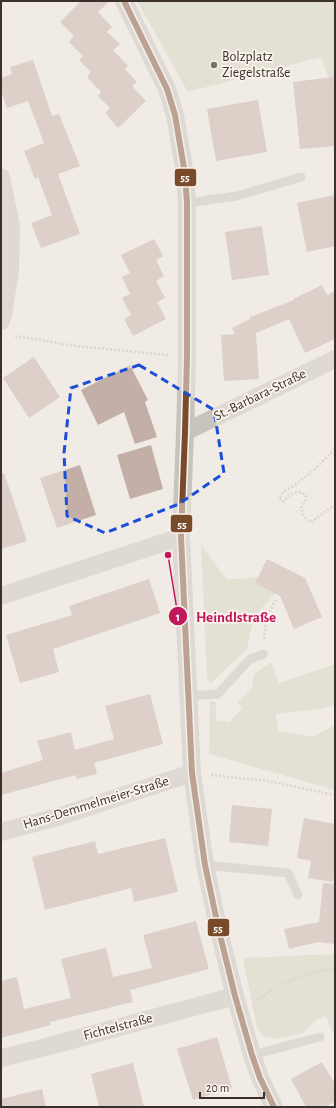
<svg xmlns="http://www.w3.org/2000/svg" width="336" height="1108" font-family="'Alegreya Sans',sans-serif">
	<rect width="100%" height="100%" fill="#f0ebe5"/>
	<g fill="#d1d6bf">
		<path d="M137 1H335V97L321 57 188 92Z"/>
		<path d="M201 545 227 580 258 577 255 583 275 593 254 617 247 649 211 683 207 679Z"/>
		<path d="M271 662 279 683 335 664V705L321 709 276 714 278 731 313 737 335 725V790L209 754 210 701 216 702V720L229 722 242 709 238 702 252 688 254 674Z"/>
		<path d="M335 954V1033L333 1034 326 1016 316 1020 303 1033 276 1039 264 1037 257 1028 243 958Z"/>
	</g>
	<g fill="#c3afa7">
		<path d="M81 1H110L98 12 112 27 107 32 120 44 113 50 128 66 125 69 137 82 132 86 146 101 118 128 105 113 110 108 98 96 101 92 87 77 91 72 79 60 83 56 69 42 74 36 60 22Z"/>
		<path d="M33 60 52 116 59 114 80 166 58 174 80 234 41 248 31 223 52 215 38 177 35 179 24 151 44 143 28 101 7 108 1 90V78L12 74 10 67Z"/>
		<path d="M333 77 335 94V146L300 149 293 82Z"/>
		<path d="M258 100 267 152 216 161 207 109Z"/>
		<path d="M335 195V246L307 252 297 203Z"/>
		<path d="M262 226 269 275 232 280 225 232Z"/>
		<path d="M154 239 163 256 156 260 164 276 156 281 165 298 157 302 166 319 133 336 124 319 131 315 122 298 130 294 122 277 130 273 121 255Z"/>
		<path d="M322 285 327 295 335 291V339L305 353 289 319 256 333 259 379 224 381 221 335 235 334 232 328 250 319V317L294 300 293 299Z"/>
		<path d="M34 357 60 397 29 418 3 378Z"/>
		<path d="M130 365 148 400 145 402 157 437 135 444 124 412 98 425 81 390Z"/>
		<path d="M151 445 163 489 130 499 117 455Z"/>
		<path d="M80 465 96 515 57 528 40 478Z"/>
		<path d="M1 473H4L27 541 1 549Z"/>
		<path d="M267 559 305 578 322 617 294 629 280 596 255 583Z"/>
		<path d="M149 579 160 613 53 649 59 672 20 683 6 635 72 615 69 606Z"/>
		<path d="M150 694 163 744 94 763 97 774 77 779 76 775 1 795V773L43 760 37 741 71 732 75 750 114 739 105 706Z"/>
		<path d="M232 805 272 809 268 846 229 842Z"/>
		<path d="M304 818 335 824V869L333 882 308 878 311 861 297 858Z"/>
		<path d="M165 838 178 892 134 902 131 888 45 910 32 857 95 841 98 854Z"/>
		<path d="M323 883 335 884V944L318 942 289 949 284 929 319 922Z"/>
		<path d="M196 921 209 969 130 990 133 1002 50 1022 51 1025 1 1038V981L17 977 24 1009 71 998 61 959 106 948 113 977 152 968 143 935Z"/>
		<path d="M217 1037 232 1088 193 1100 177 1049Z"/>
		<path d="M322 1062 335 1084V1102L325 1107H306L291 1079Z"/>
		<path d="M133 1063 144 1107H99L91 1074Z"/>
		<path d="M42 1089 46 1107H1V1099Z"/>
	</g>
	<g fill="none" stroke-linecap="round" stroke-linejoin="round">
		<g stroke="#c2bbb6" stroke-width="2.5" stroke-dasharray="2 2" stroke-linecap="butt">
			<path d="M15 336 76 346 168 355"/>
			<path d="M335 449 313 471 292 487 283 492 279 498 283 502C289 495 292 492 301 492L306 496 305 502 301 508 304 517 311 522 335 505"/>
			<path d="M264 639 267 616 276 600"/>
			<path d="M211 775 267 781 335 795"/>
			<path d="M257 1000 280 984 298 977 335 968"/>
		</g>
		<g stroke="#c9c3be" stroke-width="9">
			<path d="M187 203 237 196 301 177"/>
			<path d="M188 696 218 694 249 660 263 654"/>
			<path d="M205 865 288 873 298 895"/>
			<path d="M252 1055 320 1037"/>
		</g>
		<g stroke="#c9c3be" stroke-width="18">
			<path d="M124 1 167 89 175 115 185 174 187 203V357L185 432 181 537 192 773 205 865 219 931 235 996 252 1055 260 1078 274 1107"/>
			<path d="M1 177 11 226 10 271 3 315 1 321"/>
			<path d="M185 432 335 359"/>
			<path d="M1 596 181 537"/>
			<path d="M1 832 61 816 192 773"/>
			<path d="M1 1058 38 1049 235 996"/>
		</g>
		<g stroke="#fbf5ee" stroke-width="9">
			<path id="bus-1" d="M124 1 167 89 175 115 185 174 187 203V357L185 432 181 537 192 773 205 865 219 931 235 996 252 1055 260 1078 274 1107"/>
		</g>
		<use href="#bus-1" stroke="#7a4b2a" stroke-width="6"/>
	</g>
	<path d="M0 0H336V1108H0ZM139 365 214 410 224 473 179 504 105 533 67 516 64 453 71 388Z" fill="#f0ebe5" fill-opacity=".55" fill-rule="evenodd"/>
	<path fill="none" stroke="#1d4ed8" stroke-width="3" stroke-dasharray="8 5" stroke-linejoin="round" d="M139 365 214 410 224 473 179 504 105 533 67 516 64 453 71 388Z"/>
	<circle fill="#7a716c" stroke="#fbf5ee" stroke-width="1.5" cx="214" cy="65" r="4"/>
	<g text-anchor="middle" dominant-baseline="central" stroke-width="3.5" stroke-linejoin="round" paint-order="stroke">
		<g font-size="14" fill="#3b302b" stroke="#fbf5ee" text-anchor="start">
			<text x="222" y="57">Bolzplatz<tspan x="222" dy="16">Ziegelstraße</tspan></text>
		</g>
		<g font-size="14" fill="#3b302b" stroke="#fbf5ee">
			<text transform="translate(260 395) rotate(-26)">St.-Barbara-Straße</text>
			<text transform="translate(96 803) rotate(-17)">Hans-Demmelmeier-Straße</text>
			<text transform="translate(118 1027) rotate(-15)">Fichtelstraße</text>
		</g>
	</g>
	<path fill="none" stroke="#c2185b" stroke-width="1.5" d="M168 555L178 616"/>
	<g fill="#c2185b" stroke="#fbf5ee" stroke-width="1.5">
		<circle cx="168" cy="555" r="4"/>
		<circle cx="178" cy="616" r="10"/>
	</g>
	<g font-size="12" text-anchor="middle" font-weight="bold" fill="#fff">
		<text x="178" y="621">1</text>
	</g>
	<g font-size="15" text-anchor="middle" font-weight="bold" fill="#c2185b" stroke="#fbf5ee" stroke-width="3.5" stroke-linejoin="round" paint-order="stroke">
		<text x="236" y="622">Heindlstraße</text>
	</g>
	<g stroke="#fbf5ee" stroke-width="1.5">
		<rect x="174" y="168" width="23" height="19" rx="4" fill="#7a4b2a"/>
		<rect x="170" y="514" width="23" height="19" rx="4" fill="#7a4b2a"/>
		<rect x="207" y="918" width="23" height="19" rx="4" fill="#7a4b2a"/>
	</g>
	<g font-size="11" text-anchor="middle" font-weight="bold" fill="#fff">
		<text x="185" y="181">55</text>
		<text x="182" y="528">55</text>
		<text x="218" y="932">55</text>
	</g>
	<rect width="336" height="1108" fill="none" stroke="#3b302b" stroke-width="4"/>
	<path d="M200 1092v6h64v-6" fill="none" stroke="#3b302b" stroke-width="2"/>
	<text x="206" y="1092" font-size="12" fill="#3b302b" stroke="#fbf5ee" stroke-width="3" paint-order="stroke">20 m</text>
</svg>
